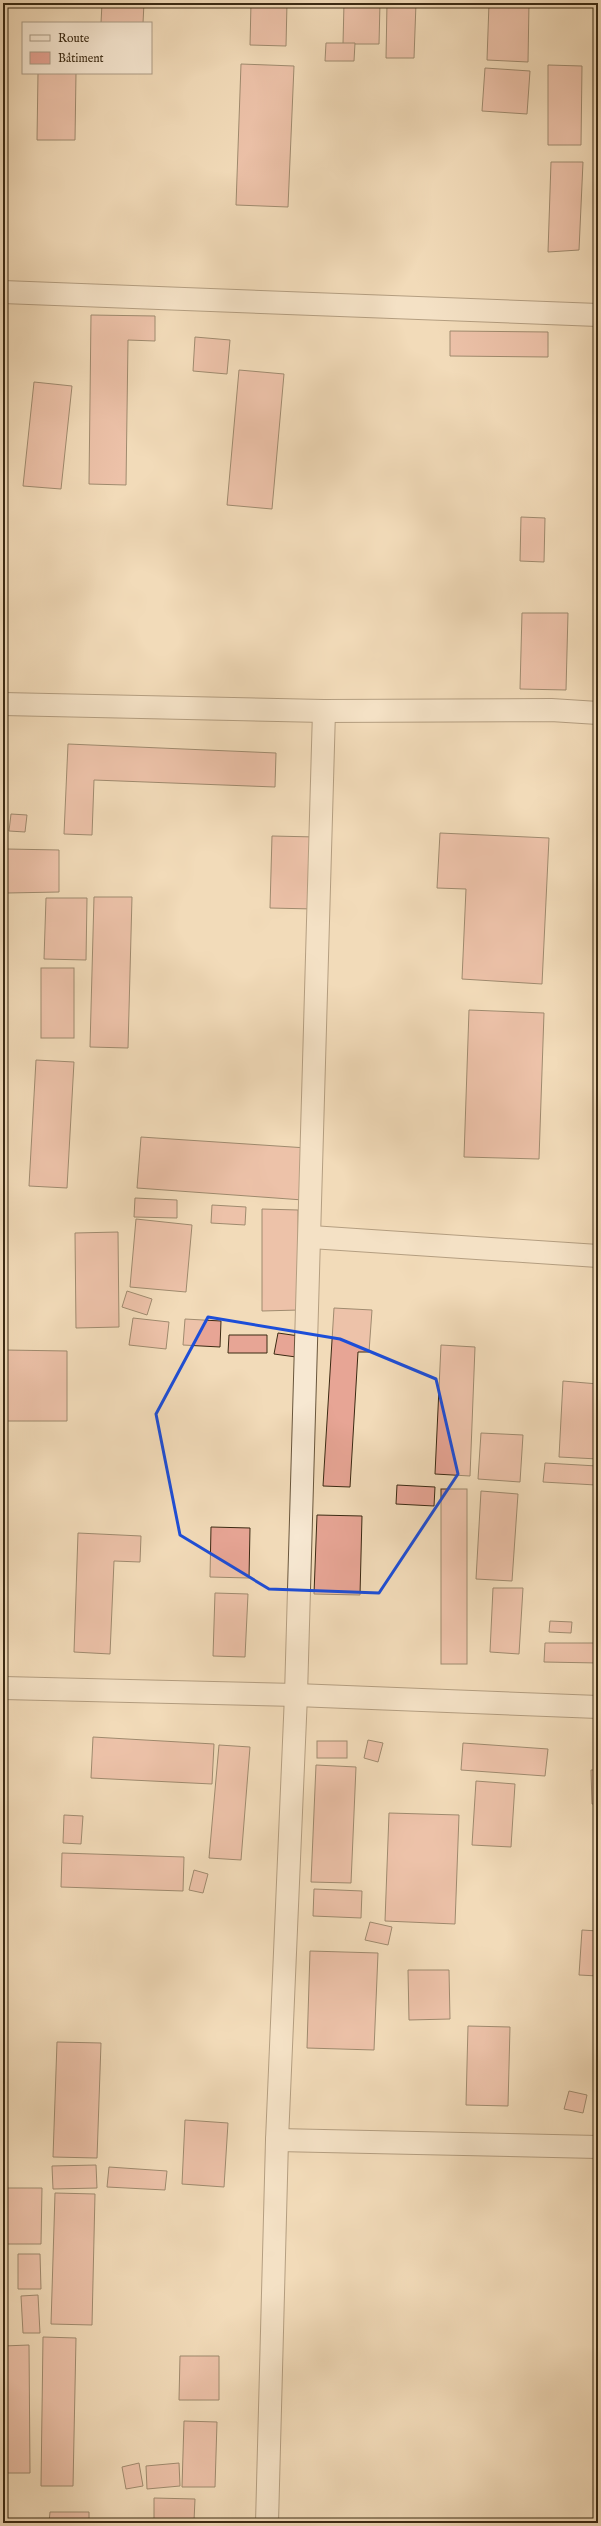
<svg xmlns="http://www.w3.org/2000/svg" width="601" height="2526" font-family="'IM FELL English',serif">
	<rect width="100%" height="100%" fill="#f2dbb9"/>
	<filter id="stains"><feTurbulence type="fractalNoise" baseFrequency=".005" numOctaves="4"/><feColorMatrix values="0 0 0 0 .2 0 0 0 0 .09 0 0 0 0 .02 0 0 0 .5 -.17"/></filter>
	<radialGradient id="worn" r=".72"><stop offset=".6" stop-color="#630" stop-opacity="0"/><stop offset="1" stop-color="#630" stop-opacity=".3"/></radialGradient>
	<g fill="#e7a595" stroke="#3b2a13">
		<path d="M102 3H144L143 23H101Z"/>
		<path d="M251 3H287L286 46 250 45Z"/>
		<path d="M344 3H380L379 44H343Z"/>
		<path d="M387 3H416L414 58H386Z"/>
		<path d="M489 3H529L528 62 487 60Z"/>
		<path d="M326 43H355L354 61H325Z"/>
		<path d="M241 64 294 66 288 207 236 205Z"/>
		<path d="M548 65 582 66 581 145H548Z"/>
		<path d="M485 68 530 71 527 114 482 111Z"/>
		<path d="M38 73H76L75 140H37Z"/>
		<path d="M551 162H583L579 250 548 252Z"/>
		<path d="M91 315 155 316V341L128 340 126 485 89 484Z"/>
		<path d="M450 331 548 332V357L450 356Z"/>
		<path d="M195 337 230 340 227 374 193 371Z"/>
		<path d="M239 370 284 374 272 509 227 505Z"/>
		<path d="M34 382 72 386 61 489 23 486Z"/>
		<path d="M521 517 545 518 544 562 520 561Z"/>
		<path d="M522 613H568L566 690 520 689Z"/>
		<path d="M68 744 276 753 275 787 94 780 92 835 64 834Z"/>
		<rect x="3" y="751" width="4" height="45"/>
		<path d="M11 814 27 815 25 832 9 831Z"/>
		<path d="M440 833 549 838 542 984 462 979 466 889 437 888Z"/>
		<path d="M272 836 316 837 314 909 270 908Z"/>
		<path d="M7 849 59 850V892L7 893Z"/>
		<path d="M94 897H132L128 1048 90 1047Z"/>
		<path d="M46 898H87L86 960 44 959Z"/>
		<rect x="41" y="968" width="33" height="70"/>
		<path d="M469 1010 544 1013 539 1159 464 1157Z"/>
		<path d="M36 1060 74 1062 67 1188 29 1186Z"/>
		<path d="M141 1137 307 1148 303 1200 137 1188Z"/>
		<path d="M135 1198 177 1200V1218L134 1217Z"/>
		<path d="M212 1205 246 1207 245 1225 211 1223Z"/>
		<path d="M262 1209 298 1210 299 1310 262 1311Z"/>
		<path d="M136 1219 192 1225 186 1292 130 1287Z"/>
		<path d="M118 1232 119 1327 76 1328 75 1233Z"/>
		<path d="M127 1291 152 1299 147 1315 122 1307Z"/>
		<path d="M334 1308 372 1310 369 1352H358L350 1487 323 1486Z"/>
		<path d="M133 1318 169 1322 166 1349 129 1345Z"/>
		<path d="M185 1319 221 1321 220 1347 183 1345Z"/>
		<path d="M278 1333 299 1336 296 1357 274 1354Z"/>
		<path d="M229 1335H267V1353H228Z"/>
		<path d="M441 1345 475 1347 470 1476 435 1474Z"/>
		<path d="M5 1350 67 1351V1421H4Z"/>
		<path d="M563 1381 598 1384V1459L559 1457Z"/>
		<path d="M481 1433 523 1435 520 1482 478 1479Z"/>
		<path d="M545 1463 597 1466 596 1485 543 1482Z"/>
		<path d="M397 1485 435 1487 434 1506 396 1504Z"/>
		<rect x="441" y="1489" width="26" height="175"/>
		<path d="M481 1491 518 1494 512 1581 476 1579Z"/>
		<path d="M317 1515 362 1516 360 1595 314 1594Z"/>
		<path d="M211 1527 250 1528 249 1578 210 1577Z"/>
		<path d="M78 1533 141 1536 140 1562 114 1561 110 1654 74 1652Z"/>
		<path d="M493 1588H523L519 1654 490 1652Z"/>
		<path d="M215 1593 248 1594 245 1657 213 1656Z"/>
		<path d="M550 1621 572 1622 571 1633 549 1632Z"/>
		<path d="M545 1643H598V1663L544 1662Z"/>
		<path d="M93 1737 214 1744 212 1784 91 1778Z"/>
		<path d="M368 1740 383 1743 378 1762 364 1758Z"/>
		<rect x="317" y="1741" width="30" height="17"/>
		<path d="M463 1743 548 1749 545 1776 461 1770Z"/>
		<path d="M219 1745 250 1747 241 1860 209 1858Z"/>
		<path d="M316 1765 356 1767 351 1883 311 1882Z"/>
		<path d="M591 1770H598V1804H592Z"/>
		<path d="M476 1781 515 1784 511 1847 472 1845Z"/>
		<path d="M389 1813 459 1815 455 1924 385 1921Z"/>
		<path d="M64 1815 83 1816 81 1844 63 1843Z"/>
		<path d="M62 1853 184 1857 183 1891 61 1887Z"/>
		<path d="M194 1870 208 1874 203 1893 189 1890Z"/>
		<path d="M314 1889 362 1891 361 1918 313 1916Z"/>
		<path d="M370 1922 392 1927 388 1945 365 1940Z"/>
		<path d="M582 1930 598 1931V1976L579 1975Z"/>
		<path d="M310 1951 378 1953 374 2050 307 2048Z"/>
		<path d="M408 1970H449L450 2019 409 2020Z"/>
		<path d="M468 2026 510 2027 508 2106 466 2105Z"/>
		<path d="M57 2042 101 2043 97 2158 53 2157Z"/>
		<path d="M569 2091 587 2095 583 2113 564 2109Z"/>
		<path d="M185 2120 228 2123 224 2187 182 2184Z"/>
		<path d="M96 2165 97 2188 53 2189 52 2166Z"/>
		<path d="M109 2167 167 2171 165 2190 107 2187Z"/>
		<path d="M4 2188H42L41 2244H3Z"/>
		<path d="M55 2193 95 2194 92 2325 51 2324Z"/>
		<path d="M18 2254H40L41 2289H18Z"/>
		<path d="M38 2295 40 2333H23L21 2296Z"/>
		<path d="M43 2337 76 2338 73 2486H41Z"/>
		<path d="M29 2345 30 2473H3V2346Z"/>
		<path d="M180 2356H219V2400H179Z"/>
		<path d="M184 2421 217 2422 215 2487H182Z"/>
		<path d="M139 2463 143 2486 126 2489 122 2467Z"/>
		<path d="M179 2463 180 2486 147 2489 146 2466Z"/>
		<path d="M154 2498 195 2499 194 2521 154 2520Z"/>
		<path d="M50 2512H89V2523H49Z"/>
	</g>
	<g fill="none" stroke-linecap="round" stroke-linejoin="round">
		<g stroke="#69563c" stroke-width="24">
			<g id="minor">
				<path d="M3 292 598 315"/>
				<path d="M3 704 324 711 551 710 598 713"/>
				<path d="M311 1237 598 1256"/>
				<path d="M3 1688 296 1695 598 1707"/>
				<path d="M277 2140 598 2147"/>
				<path d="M267 2523 277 2140 296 1695 324 711"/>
			</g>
		</g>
		<use href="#minor" stroke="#f7e8d2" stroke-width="22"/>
	</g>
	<path d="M0 0H601V2526H0ZM208 1317 340 1339 436 1379 458 1474 379 1593 269 1589 180 1535 156 1414Z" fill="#f2dbb9" fill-opacity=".55" fill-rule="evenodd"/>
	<path fill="none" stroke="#1d4ed8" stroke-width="3" stroke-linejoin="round" d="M208 1317 340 1339 436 1379 458 1474 379 1593 269 1589 180 1535 156 1414Z"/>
	<rect width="601" height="2526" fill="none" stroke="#f2dbb9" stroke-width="16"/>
	<rect x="4" y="4" width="593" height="2518" fill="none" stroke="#3b2a13" stroke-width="2"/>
	<rect x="8" y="8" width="585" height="2510" fill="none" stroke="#3b2a13"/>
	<rect x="22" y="22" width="130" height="52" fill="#f7e8d2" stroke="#ac9c86"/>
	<rect x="30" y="35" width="20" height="6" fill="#f7e8d2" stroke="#ac9c86"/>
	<text x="58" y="42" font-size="12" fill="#3b2a13">Route</text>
	<rect x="30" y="52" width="20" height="12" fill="#e7a595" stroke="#ac9c86"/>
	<text x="58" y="62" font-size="12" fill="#3b2a13">Bâtiment</text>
	<rect width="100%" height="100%" filter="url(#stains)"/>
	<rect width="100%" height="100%" fill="url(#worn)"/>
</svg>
